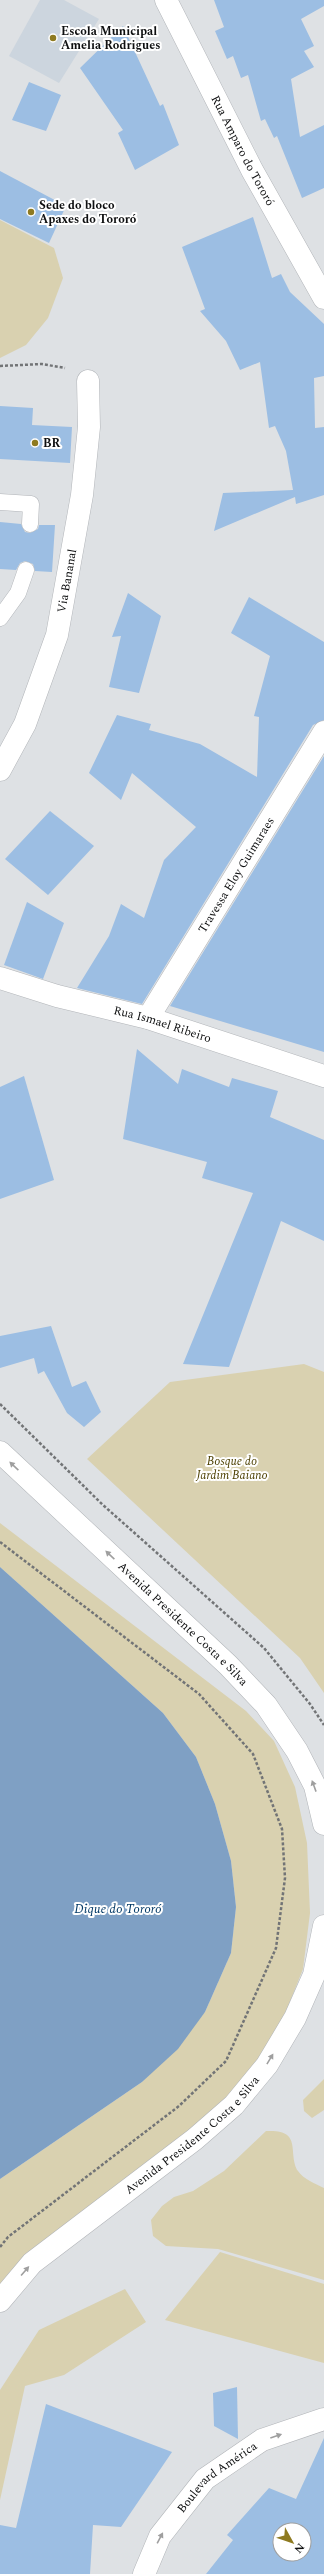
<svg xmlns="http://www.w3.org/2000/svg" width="324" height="2574" font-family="Spectral,serif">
	<rect width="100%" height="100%" fill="#dee1e4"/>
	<path fill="#ccd5de" d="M40 0H64L99 19 59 83 9 56Z"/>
	<g fill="#d9d1b0">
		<path d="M0 220 54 248 63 278 48 318 26 345 0 358Z"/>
		<path d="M304 1364 324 1372V1693L300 1658 87 1459 170 1382Z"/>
		<path d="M0 1523 246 1711 274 1741 295 1787 307 1843 310 1913 303 1969 283 2019 255 2079 30 2270 0 2305V2179L142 2082 205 2012 231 1953 236 1907 231 1861 215 1804 196 1757 163 1713 0 1567Z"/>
		<path d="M324 2079V2110L312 2118 304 2111 303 2100Z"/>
		<path d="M266 2131C304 2129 287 2153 298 2171 303 2179 316 2184 324 2188V2280L218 2249 166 2246 153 2236 151 2220 162 2206 174 2197 193 2191 224 2171Z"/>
		<path d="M220 2252 324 2284V2363L165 2320Z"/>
		<path d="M125 2289 146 2322 64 2375 25 2386 0 2500V2390L39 2330Z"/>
	</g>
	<path fill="#7fa0c4" d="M0 1567 163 1713 196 1757 215 1804 231 1861 236 1907 231 1953 205 2012 178 2049 142 2082 0 2179Z"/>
	<g fill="#9cbee3" fill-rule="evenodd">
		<path d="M214 0H324V6L301 19 314 46 304 51 314 67 291 79 300 137 324 125V188L302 198 277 136 274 138 265 119 261 121 248 75 241 78 233 56 227 59 215 31 224 27Z"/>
		<path d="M123 26 160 106 163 104 179 145 135 170 118 133 123 130 80 68Z"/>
		<path d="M29 82 61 95 46 131 12 120Z"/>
		<path d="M0 171 66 206 49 243 0 219Z"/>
		<path d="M253 217 272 278 281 274 290 292 324 324V376L314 378 315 428 324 427V495L296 504 295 497 214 531 223 493 293 490 286 451 275 426 269 428 260 362 240 370 226 341 200 311 205 309 182 247Z"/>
		<path d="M0 406 33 408 32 425 72 427 70 463 0 459Z"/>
		<path d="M0 522 21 524 25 532 30 533 38 529 39 525H55L52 572 35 571 33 564 25 561 20 563 16 570 0 569Z"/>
		<path d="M128 593 161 616 139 693 109 687 121 636 112 637Z"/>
		<path d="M249 597 324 642V720L313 725 142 1004 77 988 109 936 121 904 144 918 164 860 196 827 132 773 121 800 89 773 117 715 151 724 149 730 200 744 257 777 259 717 254 716 270 656 231 633Z"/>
		<path d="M324 756V1052L170 1006Z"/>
		<path d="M50 811 94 846 48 895 5 859Z"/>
		<path d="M27 902 64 923 43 979 4 965Z"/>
		<path d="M137 1049 178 1084 182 1069 229 1087 232 1078 278 1091 270 1117 324 1140V1241L281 1221 229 1367 183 1364 253 1193 202 1178 207 1162 123 1139Z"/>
		<path d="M24 1076 54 1180 0 1199V1087Z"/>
		<path d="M51 1326 72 1387 86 1381 101 1412 84 1427 67 1413 44 1371 38 1374 34 1358 0 1368V1336Z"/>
		<path d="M237 2387 238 2439 214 2426 213 2393Z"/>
		<path d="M46 2404 172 2452 121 2527 93 2525 90 2574H0V2525L16 2528Z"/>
		<path d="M324 2438V2574H206L233 2540 227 2535 269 2488 296 2499ZM280 2530H304V2554H280Z"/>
	</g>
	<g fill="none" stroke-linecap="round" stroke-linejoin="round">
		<g stroke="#b2b5b9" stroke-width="17">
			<g id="lane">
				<path d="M0 502 31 504 30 524"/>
				<path d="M0 618 18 593 26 570"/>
			</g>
		</g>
		<g stroke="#b2b5b9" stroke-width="23">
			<g id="street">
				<path id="s1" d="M166 0 252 170 324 298"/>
				<path id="s2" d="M0 770 25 724 57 635 82 495 89 427 88 381"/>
				<path id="s3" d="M0 978 57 996 148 1018 324 1076"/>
				<path id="s4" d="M148 1018 324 732"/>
				<path id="s5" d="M144 2574 160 2536 205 2479 262 2440 324 2419"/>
			</g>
		</g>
		<g stroke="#b2b5b9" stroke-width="23">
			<g id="primary">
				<path id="s6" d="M0 1452 228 1665 266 1705 297 1751 315 1786 324 1824"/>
				<path id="s7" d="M0 2301 32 2263 195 2139 234 2105 267 2065 295 2018 314 1975 324 1926"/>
			</g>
		</g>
		<g stroke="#727476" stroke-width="2.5" stroke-dasharray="3 2" stroke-linecap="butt">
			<path d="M0 366 42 364 65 368"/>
			<path d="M0 1404 103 1505 264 1648 310 1704 324 1725"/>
			<path d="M0 1542 199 1694 253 1754 282 1829 285 1878 276 1948 226 2061 179 2106 8 2237 0 2247"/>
		</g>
		<use href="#lane" stroke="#fff" stroke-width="16"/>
		<use href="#street" stroke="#fff" stroke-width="22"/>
		<use href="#primary" stroke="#fff" stroke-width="22"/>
	</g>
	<defs><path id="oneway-solid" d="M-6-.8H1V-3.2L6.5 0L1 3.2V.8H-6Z"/></defs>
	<g fill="#9f9f9f">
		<use href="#oneway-solid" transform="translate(14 1466) rotate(-137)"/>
		<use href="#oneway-solid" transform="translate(110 1555) rotate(-137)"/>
		<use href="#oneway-solid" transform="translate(314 1786) rotate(-110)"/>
		<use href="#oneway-solid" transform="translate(270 2059) rotate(-59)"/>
		<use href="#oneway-solid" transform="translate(25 2271) rotate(-49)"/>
		<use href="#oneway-solid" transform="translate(276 2436) rotate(-19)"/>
		<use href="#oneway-solid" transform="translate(160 2538) rotate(-62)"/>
	</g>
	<g fill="#8e7a20" stroke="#fff" stroke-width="1.5">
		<circle cx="53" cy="38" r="4"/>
		<circle cx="31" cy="212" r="4"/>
		<circle cx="35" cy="443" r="4"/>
	</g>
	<g text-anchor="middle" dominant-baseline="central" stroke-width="4" stroke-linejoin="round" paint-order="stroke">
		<g font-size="12" font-weight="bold" fill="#0e0f10" stroke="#fff" text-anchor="start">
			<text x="61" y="31">Escola Municipal<tspan x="61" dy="14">Amelia Rodrigues</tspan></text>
			<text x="39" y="205">Sede do bloco<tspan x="39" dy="14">Apaxes do Tororó</tspan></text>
			<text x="43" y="443">BR</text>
		</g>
		<g font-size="12" fill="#0e0f10" stroke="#fff">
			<text stroke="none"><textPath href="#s1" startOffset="169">Rua Amparo do Tororó</textPath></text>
			<text stroke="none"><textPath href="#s2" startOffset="202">Via Bananal</textPath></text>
			<text stroke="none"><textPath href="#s4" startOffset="168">Travessa Eloy Guimaraes</textPath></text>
			<text stroke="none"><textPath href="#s3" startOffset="169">Rua Ismael Ribeiro</textPath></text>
			<text stroke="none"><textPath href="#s6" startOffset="251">Avenida Presidente Costa e Silva</textPath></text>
			<text stroke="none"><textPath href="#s7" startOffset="255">Avenida Presidente Costa e Silva</textPath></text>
			<text stroke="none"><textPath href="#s5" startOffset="124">Boulevard América</textPath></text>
		</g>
		<g font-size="12" font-style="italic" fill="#4d4002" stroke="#fff">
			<text x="232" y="1461">Bosque do<tspan x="232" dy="14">Jardim Baiano</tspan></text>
		</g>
		<g font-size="13" font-style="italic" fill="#033966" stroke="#fff">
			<text x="118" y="1909">Dique do Tororó</text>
		</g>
	</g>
	<g transform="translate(292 2542) rotate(130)"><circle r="19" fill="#ffffff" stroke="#9f9f9f"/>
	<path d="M0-3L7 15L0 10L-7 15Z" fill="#8e7a20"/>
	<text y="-6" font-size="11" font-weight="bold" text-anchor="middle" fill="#0e0f10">N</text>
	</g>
</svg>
